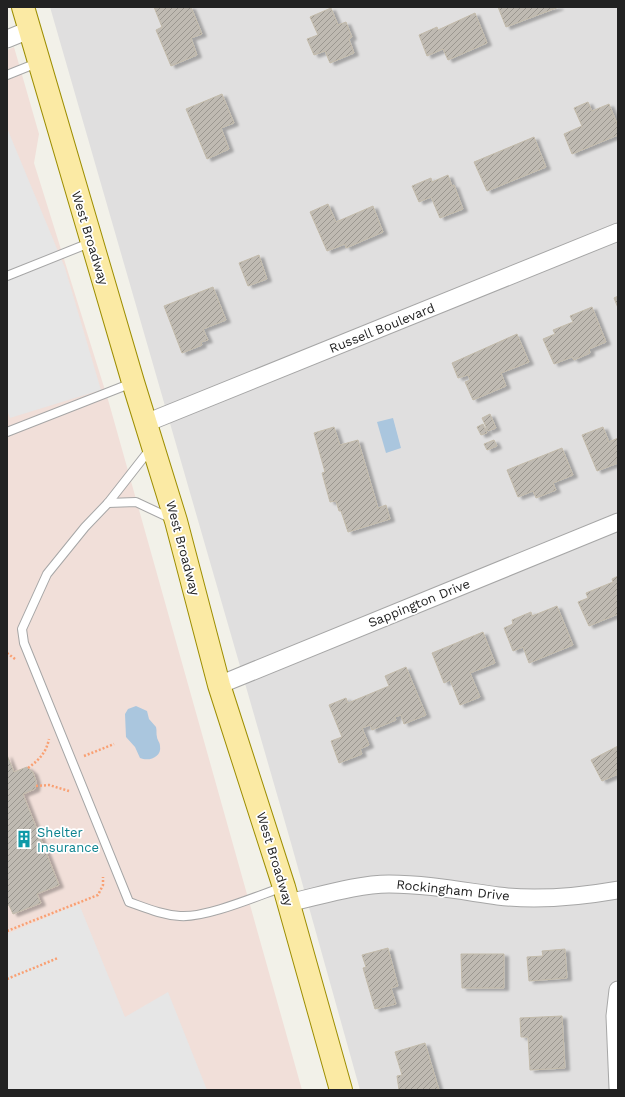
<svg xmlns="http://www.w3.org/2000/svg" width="625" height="1097" font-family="'Work Sans',sans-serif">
	<defs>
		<pattern id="building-hatch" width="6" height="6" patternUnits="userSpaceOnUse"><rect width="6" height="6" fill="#bfbab2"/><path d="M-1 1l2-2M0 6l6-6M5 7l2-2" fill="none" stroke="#9b9790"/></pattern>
		<filter id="shadow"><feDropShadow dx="4.5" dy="2.5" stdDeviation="1" flood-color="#0004"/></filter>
	</defs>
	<rect width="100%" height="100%" fill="#f2f1e9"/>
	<path fill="#e0dfdf" d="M50 7H618V1090H360L291 843Z"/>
	<path fill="#f1dfd9" d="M14 47 39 134 34 163 109 403 302 1090H7V50Z"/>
	<g fill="#e6e6e6">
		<path d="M7 128 65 268 101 390 10 418 7 410Z"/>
		<path d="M79 904 125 1017 168 992 207 1090H7V934Z"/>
	</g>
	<g fill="#aac6de">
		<path d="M393 418 401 448 386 453 377 422Z"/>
		<path d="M136 706 147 711 149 719 156 727C157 731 156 734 157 737 157 740 160 742 160 746 162 757 149 762 140 758L135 747 126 737 125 714 128 709Z"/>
	</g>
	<g fill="url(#building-hatch)" stroke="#c3bbab" filter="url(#shadow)">
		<path d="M154 7H191L202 34 191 38 197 55 171 66 156 30 162 27Z"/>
		<path d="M498 7H559L506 27Z"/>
		<path d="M331 8 338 25 346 22 352 37 349 39 354 53 330 63 325 51 314 55 307 39 318 35 310 17Z"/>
		<path d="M475 13 487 43 448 60 443 49 427 56 419 35 437 27 438 30Z"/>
		<path d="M222 94 234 123 221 128 229 149 207 159 186 109Z"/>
		<path d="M588 102 592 111 609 104 618 126V135L572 154 564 134 582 126 574 108Z"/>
		<path d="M534 137 546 167 487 191 474 162Z"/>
		<path d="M448 175 452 186 454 185 463 209 440 218 431 197 419 202 412 186 431 178 432 182Z"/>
		<path d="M328 204 336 222 373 206 383 232 346 248 345 244 327 251 310 212Z"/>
		<path d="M259 255 267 279 248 286 239 263Z"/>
		<path d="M213 287 226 320 203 329 208 340 201 342 202 345 182 353 164 306Z"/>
		<path d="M618 296V308L614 298Z"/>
		<path d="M592 307 606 342 589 349 590 353 574 360 572 357 554 364 543 339 555 334 553 330 573 322 570 316Z"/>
		<path d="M517 334 529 362 501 373 506 386 473 400 465 382 470 380 468 375 458 378 452 363Z"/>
		<path d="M490 414 496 428 488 431 482 418Z"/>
		<path d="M483 424 487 433 481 435 477 427Z"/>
		<path d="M334 427 340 445 358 440 378 508 386 505 390 519 348 532 341 511H339L336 501 330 502 322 473 325 472 314 433Z"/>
		<path d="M603 427 609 442 618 438V463L597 471 582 435Z"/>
		<path d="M494 440 497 446 487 450 484 444Z"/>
		<path d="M562 448 573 475 553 483 556 490 536 498 533 491 518 497 507 470Z"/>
		<path d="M618 576V614L589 626 578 602 588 598 586 593 613 582 612 579Z"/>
		<path d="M557 606 573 645 529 663 523 647 513 651 504 628 513 624 512 620 531 612 532 616Z"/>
		<path d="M483 632 495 663 470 673 480 697 460 705 450 680 444 683 432 653Z"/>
		<path d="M406 667 426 715 404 724 401 715 395 717 396 720 372 730 370 725 362 728 369 745 360 749 362 754 339 763 331 741 342 737 329 705 346 698 348 703 389 686 385 676Z"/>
		<path d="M618 746V774L602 781 591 760Z"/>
		<path d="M7 755 14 772 27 767 33 772 36 781 35 789 23 794 59 885 37 894 41 903 13 914 9 905 7 906Z"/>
		<path d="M388 948 398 986 391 988 396 1004 375 1009 363 968 366 967 362 955Z"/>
		<path d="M565 949 567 978 529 981 527 957 543 956 542 951Z"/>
		<path d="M461 954H504V988H462Z"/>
		<path d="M562 1016 565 1068 530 1070 528 1037H521L520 1018Z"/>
		<path d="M425 1043 439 1090H399L397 1076 402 1075 395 1052Z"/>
	</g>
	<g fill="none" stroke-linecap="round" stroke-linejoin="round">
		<g stroke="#a6a6a6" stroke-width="10">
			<g id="service">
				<path d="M7 75 37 63"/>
				<path d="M7 276 92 242"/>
				<path d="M7 432 132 383"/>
				<path d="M151 448 108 503 85 527 47 574 22 629 24 643 129 902C146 908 162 915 180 916 206 918 257 896 283 887"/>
				<path d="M108 503 136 502 172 519"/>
			</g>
		</g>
		<g stroke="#a6a6a6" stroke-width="19">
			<g id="minor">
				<path d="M7 39 29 30"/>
				<path d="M146 423 618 232"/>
				<path d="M219 685 618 522"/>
				<path d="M288 903C320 896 357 884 389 884 426 884 462 891 498 896 538 901 578 897 618 890"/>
				<path d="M618 990 615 1016 618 1088"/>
			</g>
		</g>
		<g stroke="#9d8e02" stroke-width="24">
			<path id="primary" d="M23 7 133 382 176 521 219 685 284 887 341 1090"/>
		</g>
		<g stroke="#f9a073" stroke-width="2.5" stroke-dasharray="2 2" stroke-linecap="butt">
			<path d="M7 653 15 659"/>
			<path d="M84 756 114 744"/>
			<path d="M28 768C39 760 46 753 49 739"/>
			<path d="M36 786 49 785 69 791"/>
			<path d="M7 931 98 895 103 885V877"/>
			<path d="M7 979 58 958"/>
		</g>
		<use href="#service" stroke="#fff" stroke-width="8"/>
		<use href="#minor" stroke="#fff" stroke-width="17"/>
		<use href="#primary" stroke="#fbeaa4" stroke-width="22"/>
	</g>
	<defs>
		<g id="building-bare" transform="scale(1.38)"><path d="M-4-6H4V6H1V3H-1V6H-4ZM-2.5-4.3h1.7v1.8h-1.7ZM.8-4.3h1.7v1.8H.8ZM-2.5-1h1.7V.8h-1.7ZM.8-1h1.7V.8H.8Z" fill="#0f9aa8" stroke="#fff" stroke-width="2.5" paint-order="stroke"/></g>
	</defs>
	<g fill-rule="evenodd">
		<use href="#building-bare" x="24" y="839"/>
	</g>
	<g text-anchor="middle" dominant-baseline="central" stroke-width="3.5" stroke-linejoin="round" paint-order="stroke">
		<g font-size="13" fill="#222" stroke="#fff">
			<text transform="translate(90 238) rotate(73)">West Broadway</text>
			<text transform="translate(382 328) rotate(-22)">Russell Boulevard</text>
			<text transform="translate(183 548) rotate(75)">West Broadway</text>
			<text transform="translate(419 603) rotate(-22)">Sappington Drive</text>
			<text transform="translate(275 859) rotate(73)">West Broadway</text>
			<text transform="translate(453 890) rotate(6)">Rockingham Drive</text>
		</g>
		<g font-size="13" fill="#0d838f" stroke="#fff" text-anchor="start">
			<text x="37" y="832">Shelter<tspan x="37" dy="15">Insurance</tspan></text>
		</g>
	</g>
	<rect width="625" height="1097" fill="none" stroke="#222222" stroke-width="16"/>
</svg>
